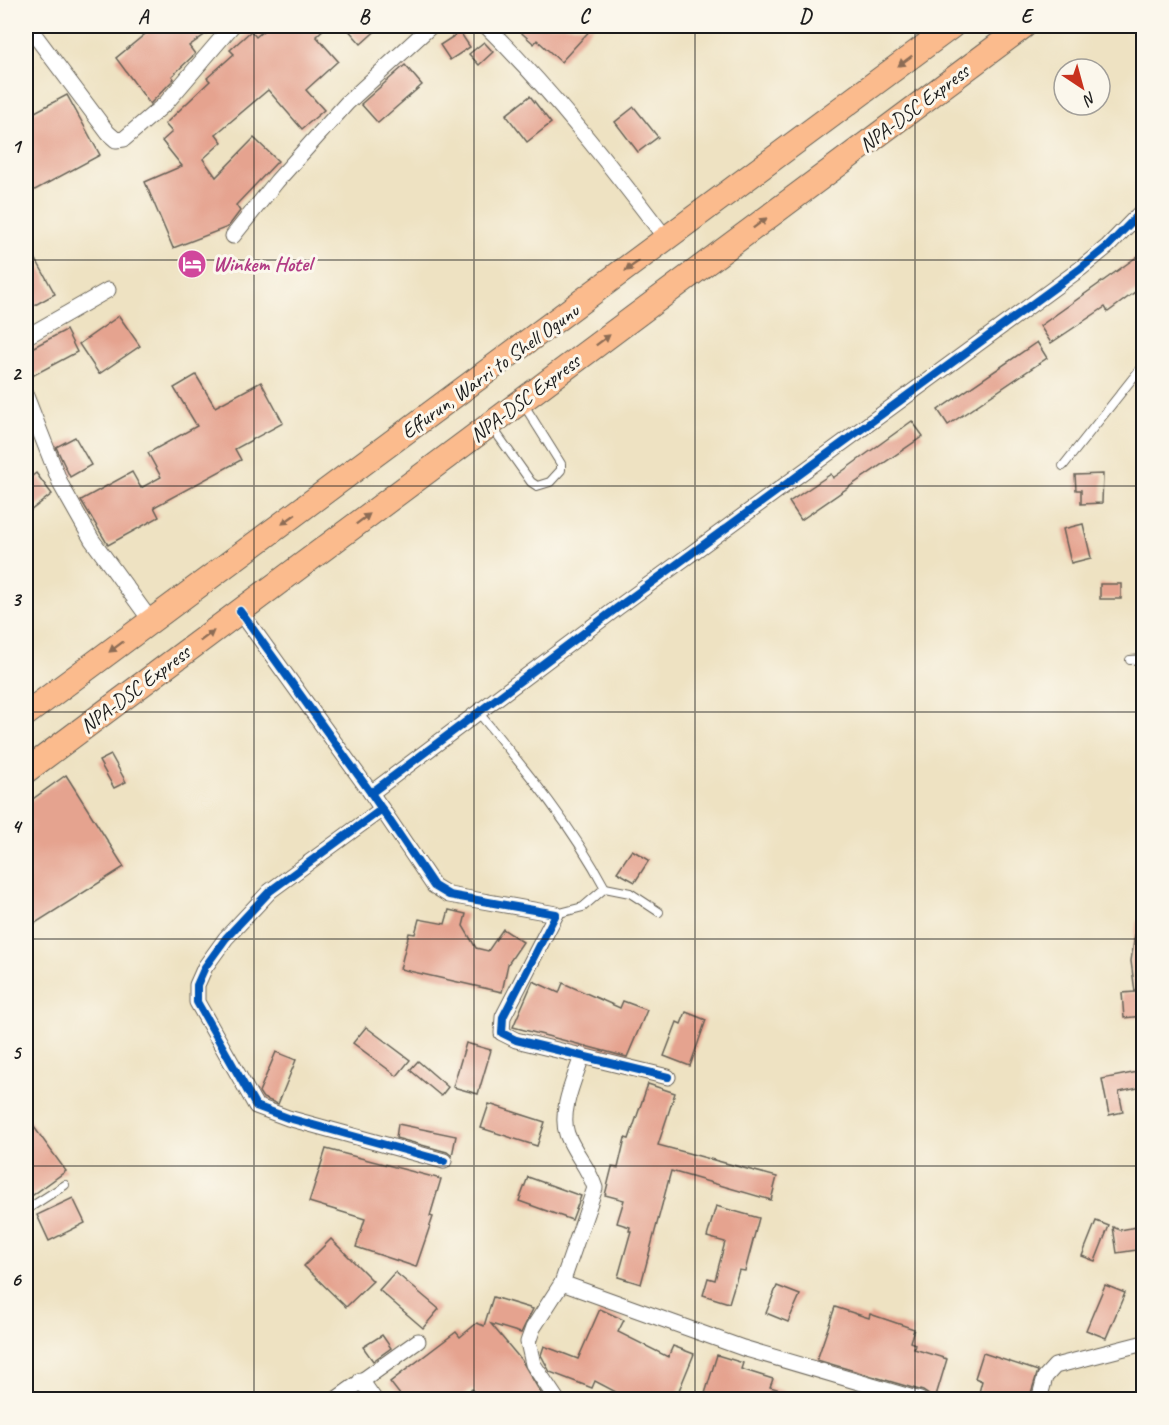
<svg xmlns="http://www.w3.org/2000/svg" width="1169" height="1425" font-family="Caveat,sans-serif">
	<rect width="100%" height="100%" fill="#fbf7ec"/>
	<filter id="ink" filterUnits="userSpaceOnUse"><feTurbulence type="fractalNoise" baseFrequency=".0167" numOctaves="2"/><feDisplacementMap in="SourceGraphic" scale="12" xChannelSelector="R" yChannelSelector="G"/><feConvolveMatrix kernelMatrix="1 2 1 2 8 2 1 2 1" color-interpolation-filters="sRGB"/></filter>
	<filter id="wash" filterUnits="userSpaceOnUse"><feTurbulence type="fractalNoise" baseFrequency=".008" numOctaves="4" result="noise"/><feDisplacementMap in="SourceGraphic" scale="24" xChannelSelector="R" yChannelSelector="G"/><feGaussianBlur stdDeviation="1.35" result="paint"/><feColorMatrix in="noise" values="0 0 0 0 0 0 0 0 0 0 0 0 0 0 0 0 0 1.4 0 .05"/><feComposite in="paint" operator="in"/></filter>
	<g filter="url(#wash)">
		<rect width="100%" height="100%" fill="#eee2c2"/>
		<g id="blocks">
			<g fill="#e5a38f">
				<path d="M155 26H217L189 46 195 54 172 76 174 79 150 104 116 58Z"/>
				<path d="M269 26H327L316 36 338 61 306 90 324 110 302 129 268 90 216 134 222 142 203 159 216 177 254 138 278 161 236 205 240 211 228 227 173 248 145 182 182 166 162 141 172 132 165 124 210 81 207 78 234 54 230 50 251 31 256 37Z"/>
				<path d="M345 26H381L361 44Z"/>
				<path d="M514 26H594L561 62 537 40 534 44Z"/>
				<path d="M460 32 470 47 450 60 440 45Z"/>
				<path d="M484 42 493 52 479 65 469 54Z"/>
				<path d="M405 65 422 85 378 123 361 104Z"/>
				<path d="M26 95 35 112 67 95 100 155 33 191 26 176Z"/>
				<path d="M530 96 551 123 527 142 506 115Z"/>
				<path d="M634 107 658 137 638 152 615 122Z"/>
				<path d="M33 254 55 294 26 310V258Z"/>
				<path d="M1138 256 1143 264V286L1108 312 1105 307 1051 343 1040 326Z"/>
				<path d="M119 316 140 346 99 374 79 344Z"/>
				<path d="M66 330 77 352 32 376 26 364V351Z"/>
				<path d="M1037 342 1047 358 948 425 938 410Z"/>
				<path d="M196 375 215 407 261 382 283 423 235 449 241 460 154 507 159 517 108 545 81 500 132 472 141 488 161 477 148 453 197 426 174 388Z"/>
				<path d="M912 421 923 436 801 520 789 502 831 474 833 478Z"/>
				<path d="M75 437 91 465 70 477 56 447Z"/>
				<path d="M36 473 52 494 26 514V481Z"/>
				<path d="M1103 474 1102 503 1081 504V490H1076L1075 475Z"/>
				<path d="M1083 524 1091 558 1071 563 1063 529Z"/>
				<rect x="1100" y="584" width="21" height="15"/>
				<path d="M111 755 126 782 114 788 99 761Z"/>
				<path d="M66 775 124 867 26 929V804Z"/>
				<path d="M632 850 649 860 635 882 617 872Z"/>
				<path d="M449 910 466 914 463 926 476 948 488 951 503 929 523 942 508 964 502 992 400 969 409 933 415 934 419 919 445 924Z"/>
				<path d="M1137 921H1143V1016L1124 1018 1122 993 1135 992 1131 961Z"/>
				<path d="M533 981 559 993 563 983 620 1008 623 1001 647 1010 627 1057 513 1027Z"/>
				<path d="M686 1012 706 1020 690 1066 664 1056 677 1022 681 1024Z"/>
				<path d="M366 1027 410 1060 397 1076 353 1043Z"/>
				<path d="M466 1043 491 1050 478 1094 453 1087Z"/>
				<path d="M276 1052 296 1060 278 1104 263 1098 259 1092Z"/>
				<path d="M418 1061 448 1087 441 1096 410 1070Z"/>
				<path d="M1143 1071V1087L1119 1092 1123 1112 1109 1115 1102 1079Z"/>
				<path d="M648 1084 675 1093 658 1145 777 1177 771 1200 671 1171 641 1284 618 1277 631 1231H629L630 1227 617 1223 624 1200 605 1195 612 1167 618 1168 625 1138 629 1139Z"/>
				<path d="M489 1104 545 1122 537 1146 481 1128Z"/>
				<path d="M26 1116 66 1171 26 1200Z"/>
				<path d="M398 1124 456 1136 452 1156 447 1152 396 1138Z"/>
				<path d="M326 1149 441 1179 430 1216 433 1217 416 1267 356 1247 365 1219 309 1202Z"/>
				<path d="M528 1177 581 1196 572 1220 519 1201Z"/>
				<path d="M73 1198 85 1223 49 1241 37 1215Z"/>
				<path d="M716 1206 759 1218 745 1271 739 1270 729 1303 703 1295 708 1278 715 1280 725 1242 707 1237Z"/>
				<path d="M1096 1221 1109 1226 1095 1261 1082 1256Z"/>
				<path d="M1143 1226V1249L1117 1253 1113 1227 1120 1230Z"/>
				<path d="M331 1239 373 1281 346 1307 304 1266Z"/>
				<path d="M395 1272 439 1309 423 1328 379 1290Z"/>
				<path d="M1105 1285 1125 1293 1106 1338 1086 1330Z"/>
				<path d="M777 1286 800 1295 788 1322 766 1313Z"/>
				<path d="M493 1297 533 1309 521 1333 491 1324 522 1361 545 1400H479L472 1389 458 1400H404L390 1382 456 1332 460 1337 477 1323 484 1326Z"/>
				<path d="M835 1307 869 1318 870 1314 914 1329 910 1342 915 1344 914 1349 947 1359 935 1399 923 1391 817 1360Z"/>
				<path d="M600 1309 624 1320 618 1332 668 1357 673 1346 694 1354 675 1400H631L595 1381 592 1388 550 1372 541 1355 544 1346 578 1359Z"/>
				<path d="M382 1335 391 1348 373 1361 363 1347Z"/>
				<path d="M983 1353 1038 1371 1030 1396 1025 1395 1023 1400H977L982 1381 975 1378Z"/>
				<path d="M717 1355 743 1363 741 1369 773 1379 770 1387 804 1397 803 1400H703Z"/>
			</g>
		</g>
	</g>
	<g filter="url(#ink)">
		<use href="#blocks" fill-opacity="0" stroke="#666156" stroke-width="1.5"/>
		<g fill="none" stroke-linecap="round" stroke-linejoin="round">
			<g stroke="#666156" stroke-width="10">
				<g id="service">
					<path d="M492 427 531 482 537 486 550 482 561 470V464L524 405"/>
					<path d="M1063 466 1144 364"/>
					<path d="M1130 660 1144 659"/>
					<path d="M478 712C524 768 571 824 605 888"/>
					<path d="M556 914 583 907 605 888 630 893 659 912"/>
					<path d="M26 1210 65 1185"/>
				</g>
			</g>
			<g stroke="#666156" stroke-width="17">
				<g id="minor">
					<path d="M28 26 108 133 116 140 124 139 166 103 232 26"/>
					<path d="M486 26C553 92 610 165 667 240"/>
					<path d="M233 236 277 181 347 103 431 26"/>
					<path d="M26 337 108 290"/>
					<path d="M26 396 61 485 92 540 151 621"/>
					<path d="M240 611 371 793 434 886 449 895 556 914 503 1017 502 1033 516 1040 668 1077"/>
					<path d="M371 793 617 608 1080 269 1108 246 1144 209"/>
					<path d="M382 809 270 891 226 938 205 967 197 985V1002L256 1106 288 1118 444 1161"/>
					<path d="M562 1283 743 1348 920 1400"/>
					<path d="M361 1380 375 1400"/>
					<path d="M335 1400 418 1341"/>
					<path d="M557 1400 533 1364 528 1342 533 1328 562 1283 595 1188C589 1168 574 1153 567 1134 559 1111 575 1078 582 1056"/>
					<path d="M1039 1400 1045 1377 1055 1366 1144 1343"/>
				</g>
			</g>
			<g stroke="#666156" stroke-width="26">
				<g id="primary">
					<path d="M26 714 952 26"/>
					<path d="M26 771 1024 26"/>
				</g>
			</g>
			<use href="#service" stroke="#fff" stroke-width="8"/>
			<use href="#minor" stroke="#fff" stroke-width="15"/>
			<use href="#primary" stroke="#fbbb8d" stroke-width="24"/>
			<g stroke="#fbf7ec" stroke-width="11">
				<g id="cycleway">
					<path d="M240 611 371 793 434 886 449 895 556 914 503 1017 502 1033 516 1040 668 1077"/>
					<path d="M371 793 617 608 1080 269 1108 246 1144 209"/>
					<path d="M382 809 270 891 226 938 205 967 197 985V1002L256 1106 288 1118 444 1161"/>
				</g>
			</g>
			<use href="#cycleway" stroke="#0057b8" stroke-width="8"/>
		</g>
		<defs><path id="oneway-solid" d="M-6-.8H1V-3.2L6.5 0L1 3.2V.8H-6Z" transform="scale(1.5)"/></defs>
		<g fill="#8c6c54">
			<use href="#oneway-solid" transform="translate(905 61) rotate(143)"/>
			<use href="#oneway-solid" transform="translate(760 223) rotate(-37)"/>
			<use href="#oneway-solid" transform="translate(632 266) rotate(144)"/>
			<use href="#oneway-solid" transform="translate(603 340) rotate(-37)"/>
			<use href="#oneway-solid" transform="translate(289 519) rotate(144)"/>
			<use href="#oneway-solid" transform="translate(363 519) rotate(-37)"/>
			<use href="#oneway-solid" transform="translate(207 636) rotate(-37)"/>
			<use href="#oneway-solid" transform="translate(116 647) rotate(143)"/>
		</g>
	</g>
	<path fill="none" stroke="#1c1c1c" stroke-width="1.5" stroke-opacity="0.55" d="M254 26V1400M474 26V1400M695 26V1400M915 26V1400M26 260H1144M26 486H1144M26 712H1144M26 939H1144M26 1166H1144"/>
	<defs>
		<g id="hotel-disc" transform="scale(1.5)"><circle r="9.5" fill="#d1479c" stroke="#fbf7ec"/><path d="M-6-4.5h1.5V1H6V5H4.5V3h-9V5H-6ZM-4 0a1.8 1.8 0 1 1 3.6 0ZM.5 0V-2.5h3Q6-2.5 6 0Z" fill="#fff"/></g>
	</defs>
	<g fill-rule="evenodd">
		<use href="#hotel-disc" x="192" y="264"/>
	</g>
	<g text-anchor="middle" dominant-baseline="central" stroke-width="6" stroke-linejoin="round" paint-order="stroke">
		<g font-size="21" fill="#1c1c1c" stroke="#fbf7ec">
			<text transform="translate(914 108) rotate(-37)">NPA-DSC Express</text>
			<text transform="translate(490 371) rotate(-36)">Effurun, Warri to Shell Ogunu</text>
			<text transform="translate(525 398) rotate(-37)">NPA-DSC Express</text>
			<text transform="translate(135 689) rotate(-37)">NPA-DSC Express</text>
		</g>
		<g font-size="21" font-weight="bold" fill="#b23c85" stroke="#fbf7ec" text-anchor="start">
			<text x="213" y="264">Winkem Hotel</text>
		</g>
	</g>
	<rect width="1169" height="1425" fill="none" stroke="#fbf7ec" stroke-width="66"/>
	<g transform="translate(1082 87) rotate(144)"><circle r="28" fill="#fbf7ec" stroke="#a29f99" stroke-width="1.5"/>
	<path d="M0-4.5L10 22L0 15L-10 22Z" fill="#c8321e"/>
	<text y="-9" font-size="16" font-weight="bold" text-anchor="middle" fill="#1c1c1c">N</text>
	</g>
	<rect x="33" y="33" width="1103" height="1359" fill="none" stroke="#1c1c1c" stroke-width="2"/>
	<g font-size="20" text-anchor="middle" font-weight="bold" fill="#1c1c1c">
		<text x="143" y="23">A</text>
		<text x="364" y="23">B</text>
		<text x="584" y="23">C</text>
		<text x="805" y="23">D</text>
		<text x="1026" y="23">E</text>
		<text x="16" y="153">1</text>
		<text x="16" y="380">2</text>
		<text x="16" y="606">3</text>
		<text x="16" y="833">4</text>
		<text x="16" y="1059">5</text>
		<text x="16" y="1286">6</text>
	</g>
</svg>
